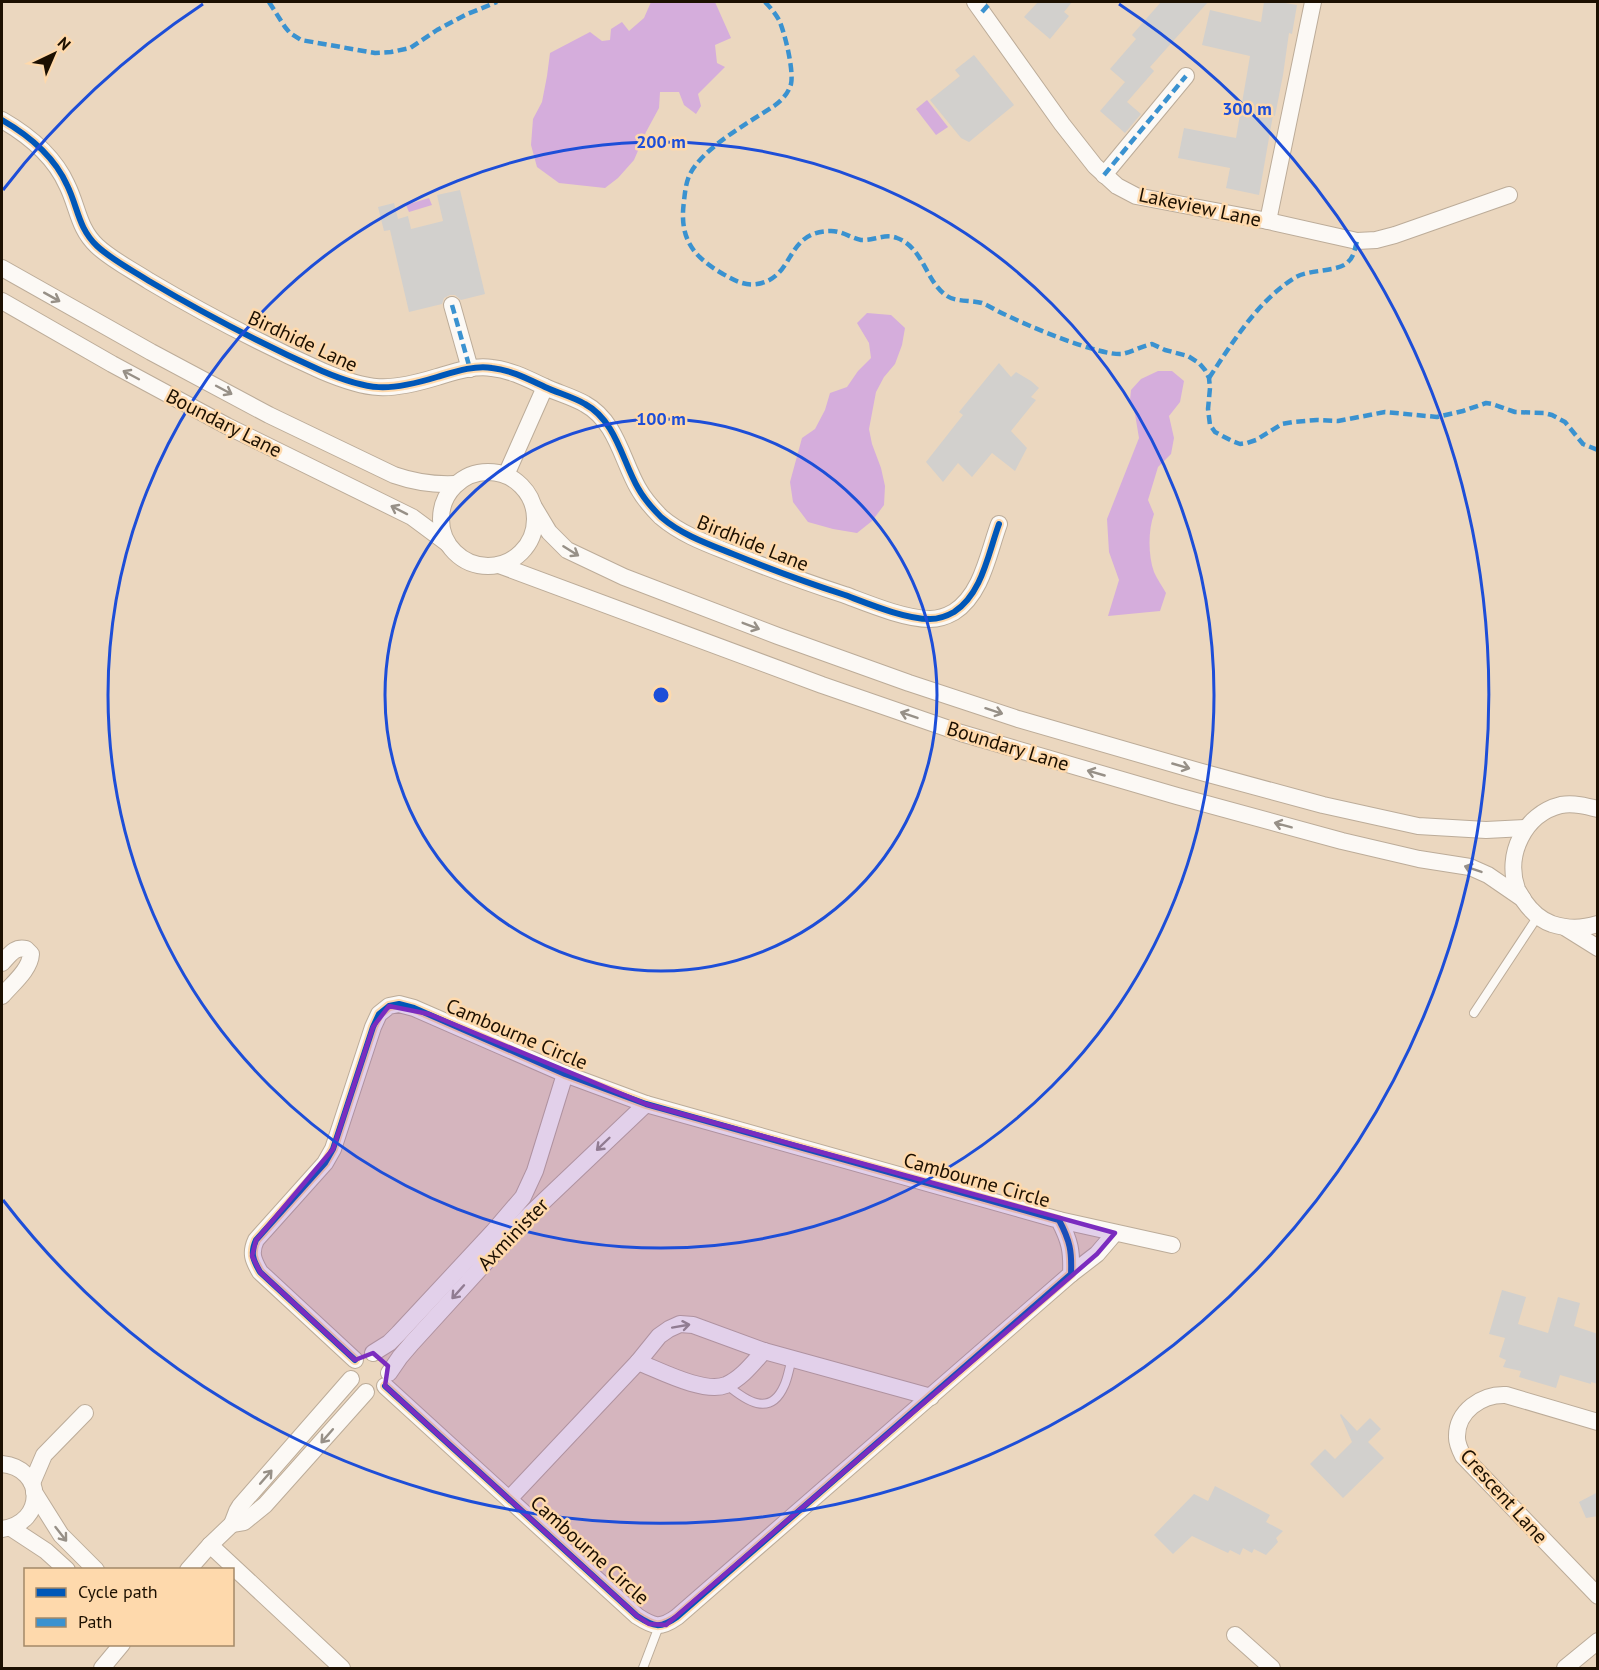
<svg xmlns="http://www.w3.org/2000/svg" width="1599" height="1670" font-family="'PT Sans',sans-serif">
	<rect width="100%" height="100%" fill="#ebd7bf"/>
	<g fill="#d5addc">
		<path d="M651 2H715L731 38 715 45 717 63 725 67 698 94 701 106 696 114 684 105 679 92H660L659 108 646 132 634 160 618 178 605 188 559 183 537 167 531 145 533 119 542 102 547 76 550 53 590 32 602 41 610 40 611 29 622 22 629 31 644 18Z"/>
		<path d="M927 100 948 127 936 135 916 109Z"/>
		<path d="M429 198 432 205 409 212 406 205Z"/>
		<path d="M867 313 891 315 905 328 902 345 895 364 884 377 876 392 869 429 872 444 881 468 885 486 884 505 872 521 857 533 833 529 808 522 793 502 790 482 802 438 815 429 825 410 830 393 847 387 858 371 871 358 869 343 857 323Z"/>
		<path d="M1158 371H1172L1184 381 1180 402 1169 416 1174 438 1171 454 1158 467 1148 500 1154 514C1148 530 1148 555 1154 572 1157 579 1162 586 1166 593L1160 611 1108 616 1119 580 1109 552 1107 519 1139 438 1135 414 1130 400 1131 390 1141 379Z"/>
	</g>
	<g fill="#d2d0cd">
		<path d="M1038 2H1072L1064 12 1069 16 1050 39 1024 17Z"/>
		<path d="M1161 2H1208L1150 67 1154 71 1127 102 1141 114 1125 133 1100 111 1125 82 1110 69 1136 39 1132 35Z"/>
		<path d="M1264 2H1279L1297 5 1292 34 1289 33 1283 75 1275 116 1273 115 1259 195 1226 188 1230 168 1178 158 1184 128 1236 138 1250 56 1202 45 1210 10 1261 22Z"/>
		<path d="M974 55 1014 105 969 142 961 138 930 100 960 76 955 70Z"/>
		<path d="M460 190 485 294 461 300 455 295H450L444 298 442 304 409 312 390 230 384 231 378 207 394 203 398 219 408 216 411 229 443 221 437 195Z"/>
		<path d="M999 363 1011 377 1016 372 1031 381 1039 388 1031 397 1036 400 1011 431 1027 448 1015 471 992 453 972 477 958 463 943 482 926 462 963 415 959 412Z"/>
		<path d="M1502 1290 1526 1297 1518 1324 1548 1333 1558 1297 1580 1303 1574 1326 1598 1334V1384L1591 1382V1384L1560 1375 1556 1388 1519 1377 1521 1371 1503 1367 1506 1360 1499 1357 1505 1338 1489 1334Z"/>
		<path d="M1341 1414 1357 1431 1370 1418 1381 1429 1368 1442 1384 1458 1343 1498 1310 1464 1325 1449 1335 1459 1352 1442 1340 1415Z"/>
		<path d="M1215 1486 1270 1515 1266 1522 1283 1531 1276 1538 1278 1542 1266 1555 1254 1549 1252 1553 1243 1548 1240 1555 1230 1550 1228 1553 1192 1536 1173 1554 1154 1535 1194 1494 1208 1501Z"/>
		<path d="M1598 1492V1516L1586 1518 1579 1502Z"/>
	</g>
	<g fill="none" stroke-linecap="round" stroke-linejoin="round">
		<g stroke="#bcac99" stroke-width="10">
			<g id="service">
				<path d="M1474 1013 1538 916"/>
				<path d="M727 1385C745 1400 770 1418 784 1386 788 1378 789 1368 792 1359"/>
				<path d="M643 1668 659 1626"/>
			</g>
		</g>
		<g stroke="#bcac99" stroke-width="18">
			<g id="minor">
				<path d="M975 2 1062 124 1095 166 1117 186 1136 196 1268 221 1357 241 1376 240 1395 235 1509 195"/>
				<path d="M2 120C28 135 54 156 67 185 78 207 78 228 97 246 112 260 132 270 149 281 203 313 264 345 322 371 369 391 388 392 437 377 454 372 474 365 492 368 511 370 528 379 545 387 558 393 573 397 585 404 616 421 622 460 638 488 644 499 652 508 661 517 682 535 708 544 733 554 770 569 808 583 845 595 869 604 905 619 930 619 937 619 947 616 954 612 982 594 988 554 999 524"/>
				<path d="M1104 175 1186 76"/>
				<path d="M1268 221 1313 2"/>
				<path d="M2 268 151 352 269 415 394 475C414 482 433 485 455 484"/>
				<path d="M2 301 112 364 227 426 412 517 447 543"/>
				<path d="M452 305 470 369"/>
				<circle cx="488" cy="519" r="47"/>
				<path d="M506 475 545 387"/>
				<path d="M534 507 549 532 567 550 624 577 778 636 909 683 1018 719 1205 773 1323 805 1418 826 1486 830 1525 828"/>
				<path d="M499 565 822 685 961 733 1177 796 1342 841 1419 859 1470 867 1488 875 1523 899"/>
				<path d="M1598 809C1586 806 1574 803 1561 805 1524 814 1505 855 1517 889 1519 893 1522 897 1524 901 1531 911 1541 920 1552 924 1568 929 1581 929 1598 924"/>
				<path d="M1566 928 1598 948"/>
				<path d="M2 963C9 956 14 946 26 949L31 954C30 970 12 984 2 996"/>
				<path d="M1059 1220 1172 1245"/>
				<path d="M1071 1274 1097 1254 1115 1233"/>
				<path d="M373 1353 389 1343 399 1333 493 1232 523 1197 535 1171 565 1074"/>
				<path d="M355 1360 260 1272C253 1260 250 1253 256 1240L325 1163 333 1149 373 1027 379 1014 389 1006 399 1004 414 1008 565 1074 646 1104 1059 1220C1070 1241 1072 1251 1071 1274L677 1617C660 1629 654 1627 637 1616L385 1386"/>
				<path d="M638 1362C659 1370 704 1394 726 1385 742 1378 753 1363 764 1351"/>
				<path d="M389 1373 400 1357 412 1343 526 1218 646 1104"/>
				<path d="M1598 1422 1506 1395C1482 1394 1456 1411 1457 1438 1457 1444 1460 1450 1463 1456L1598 1596"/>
				<path d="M2 1464C45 1468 46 1523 2 1529"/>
				<path d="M32 1483 44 1455 85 1413"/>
				<path d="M34 1492 61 1535 96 1570"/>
				<path d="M509 1499 638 1362 659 1336 669 1329 680 1324 693 1325 764 1351 931 1397"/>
				<path d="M232 1524 244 1522 265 1505 366 1392"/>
				<path d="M11 1528 46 1551 67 1570"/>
				<path d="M210 1545 342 1668"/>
				<path d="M188 1570 210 1545 232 1524 237 1511 240 1506 351 1379"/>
				<path d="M1235 1635 1272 1668"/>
				<path d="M102 1668 122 1644"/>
				<path d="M1565 1668 1598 1641"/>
			</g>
		</g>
		<use href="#service" stroke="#fcf9f5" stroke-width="8"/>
		<use href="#minor" stroke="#fcf9f5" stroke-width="16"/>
		<g stroke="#3a92d0" stroke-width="4.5" stroke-dasharray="9 4.5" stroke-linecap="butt">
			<path d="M269 2 285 27 290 33 301 40 375 53 391 52 410 48 437 30 465 15 497 2"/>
			<path d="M765 2C770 7 775 13 779 20 785 33 794 71 791 84 788 94 782 100 774 106 748 123 704 147 690 174 686 182 685 192 684 201 679 238 692 256 723 274 734 280 744 286 757 284 796 278 784 231 831 231 842 231 851 238 861 240 873 241 885 233 897 238 924 248 925 281 947 296 956 302 971 300 982 303 990 306 998 312 1006 315 1028 326 1100 356 1122 354 1132 352 1142 346 1152 344L1165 350 1188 356 1199 363 1205 370 1209 378 1210 388 1208 409 1210 425 1215 432 1232 441 1240 444 1247 443 1256 440 1282 424 1293 422 1317 420 1338 421 1385 412 1437 417 1463 411 1486 403 1492 404 1515 412 1544 413 1552 415 1565 422 1583 444 1598 450"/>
			<path d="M982 12 991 2"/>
			<path d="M1104 175 1186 76"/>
			<path d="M452 305 470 369"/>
			<path d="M1209 378C1233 342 1258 300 1296 277 1311 269 1339 272 1348 262 1354 257 1355 248 1357 241"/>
		</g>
		<g stroke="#fed9ac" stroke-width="10">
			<g id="cycleway">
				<path d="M2 120C28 135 54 156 67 185 78 207 78 228 97 246 112 260 132 270 149 281 203 313 264 345 322 371 369 391 388 392 437 377 454 372 474 365 492 368 511 370 528 379 545 387 558 393 573 397 585 404 616 421 622 460 638 488 644 499 652 508 661 517 682 535 708 544 733 554 770 569 808 583 845 595 869 604 905 619 930 619 937 619 947 616 954 612 982 594 988 554 999 524"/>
				<path d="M355 1360 260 1272C253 1260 250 1253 256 1240L325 1163 333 1149 373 1027 379 1014 389 1006 399 1004 414 1008 565 1074 646 1104 1059 1220C1070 1241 1072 1251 1071 1274L677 1617C660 1629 654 1627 637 1616L385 1386"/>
			</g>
		</g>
		<use href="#cycleway" stroke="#0057b8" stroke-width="6"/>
	</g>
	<defs><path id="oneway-shaft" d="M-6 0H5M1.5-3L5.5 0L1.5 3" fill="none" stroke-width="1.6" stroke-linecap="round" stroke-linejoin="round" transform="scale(1.5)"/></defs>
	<g stroke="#979087">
		<use href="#oneway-shaft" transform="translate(52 297) rotate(29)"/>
		<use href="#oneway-shaft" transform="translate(131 375) rotate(-152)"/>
		<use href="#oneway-shaft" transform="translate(224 390) rotate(28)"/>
		<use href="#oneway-shaft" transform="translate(399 510) rotate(-153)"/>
		<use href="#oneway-shaft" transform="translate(571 551) rotate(32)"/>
		<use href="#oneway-shaft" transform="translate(751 626) rotate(21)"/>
		<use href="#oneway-shaft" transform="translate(994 711) rotate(18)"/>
		<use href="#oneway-shaft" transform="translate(909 715) rotate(-161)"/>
		<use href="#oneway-shaft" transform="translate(1181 766) rotate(16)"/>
		<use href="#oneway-shaft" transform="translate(1096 773) rotate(-164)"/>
		<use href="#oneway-shaft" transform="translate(1283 825) rotate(-165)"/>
		<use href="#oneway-shaft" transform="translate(1473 869) rotate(-161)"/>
		<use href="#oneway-shaft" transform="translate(603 1144) rotate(136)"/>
		<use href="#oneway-shaft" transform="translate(458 1292) rotate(132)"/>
		<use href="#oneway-shaft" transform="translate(681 1326) rotate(-10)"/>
		<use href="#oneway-shaft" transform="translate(327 1436) rotate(131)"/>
		<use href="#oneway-shaft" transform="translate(266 1477) rotate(-49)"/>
		<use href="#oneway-shaft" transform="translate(61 1534) rotate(52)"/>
	</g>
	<path fill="#7b2cbf" fill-opacity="0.2" stroke="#7b2cbf" stroke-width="4.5" stroke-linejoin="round" d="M389 1006 429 1014 646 1104 1115 1233 1097 1254 666 1625 649 1624 637 1616 385 1386 388 1366 373 1353 355 1360 260 1272 252 1256 256 1240 333 1149 373 1027Z"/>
	<g fill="none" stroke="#1d4ed8" stroke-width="3">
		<circle cx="661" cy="695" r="276"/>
		<circle cx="661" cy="695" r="553"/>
		<path d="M3 190A829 829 0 0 1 203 4M1119 4A829 829 0 1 1 3 1200"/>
	</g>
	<g text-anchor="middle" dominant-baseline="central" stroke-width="5" stroke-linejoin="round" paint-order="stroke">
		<g font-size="20" fill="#1c1001" stroke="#fed9ac">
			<text transform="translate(1200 207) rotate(12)">Lakeview Lane</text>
			<text transform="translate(303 341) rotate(25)">Birdhide Lane</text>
			<text transform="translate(224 423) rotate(27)">Boundary Lane</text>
			<text transform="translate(753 543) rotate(22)">Birdhide Lane</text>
			<text transform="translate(1008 746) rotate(17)">Boundary Lane</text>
			<text transform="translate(517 1034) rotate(23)">Cambourne Circle</text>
			<text transform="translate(977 1180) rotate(16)">Cambourne Circle</text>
			<text transform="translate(513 1234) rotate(-46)">Axminister</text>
			<text transform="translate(1504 1496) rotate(48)">Crescent Lane</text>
			<text transform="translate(590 1550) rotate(42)">Cambourne Circle</text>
		</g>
	</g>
	<circle cx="661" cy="695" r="9" fill="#1d4ed8" stroke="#fed9ac" stroke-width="3"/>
	<g font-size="18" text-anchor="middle" font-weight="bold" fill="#1d4ed8" stroke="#fed9ac" stroke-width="5" stroke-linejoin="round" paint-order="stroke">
		<text x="1247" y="115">300 m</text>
		<text x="661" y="148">200 m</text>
		<text x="661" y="425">100 m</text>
	</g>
	<rect width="1599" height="1670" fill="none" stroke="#1c1001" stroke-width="6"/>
	<rect x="24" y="1568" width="210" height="78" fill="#fed9ac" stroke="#a48968" stroke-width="1.5"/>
	<rect x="36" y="1588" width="30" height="9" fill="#0057b8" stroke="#a48968" stroke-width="1.5"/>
	<text x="78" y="1598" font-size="18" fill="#1c1001">Cycle path</text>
	<rect x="36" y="1618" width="30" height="9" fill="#3a92d0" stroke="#a48968" stroke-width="1.5"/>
	<text x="78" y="1628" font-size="18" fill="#1c1001">Path</text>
	<g transform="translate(54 54) rotate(44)" stroke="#fed9ac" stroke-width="4.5" paint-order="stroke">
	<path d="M0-4.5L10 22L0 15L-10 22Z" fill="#1c1001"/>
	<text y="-9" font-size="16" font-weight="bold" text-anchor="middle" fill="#1c1001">N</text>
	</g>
</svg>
